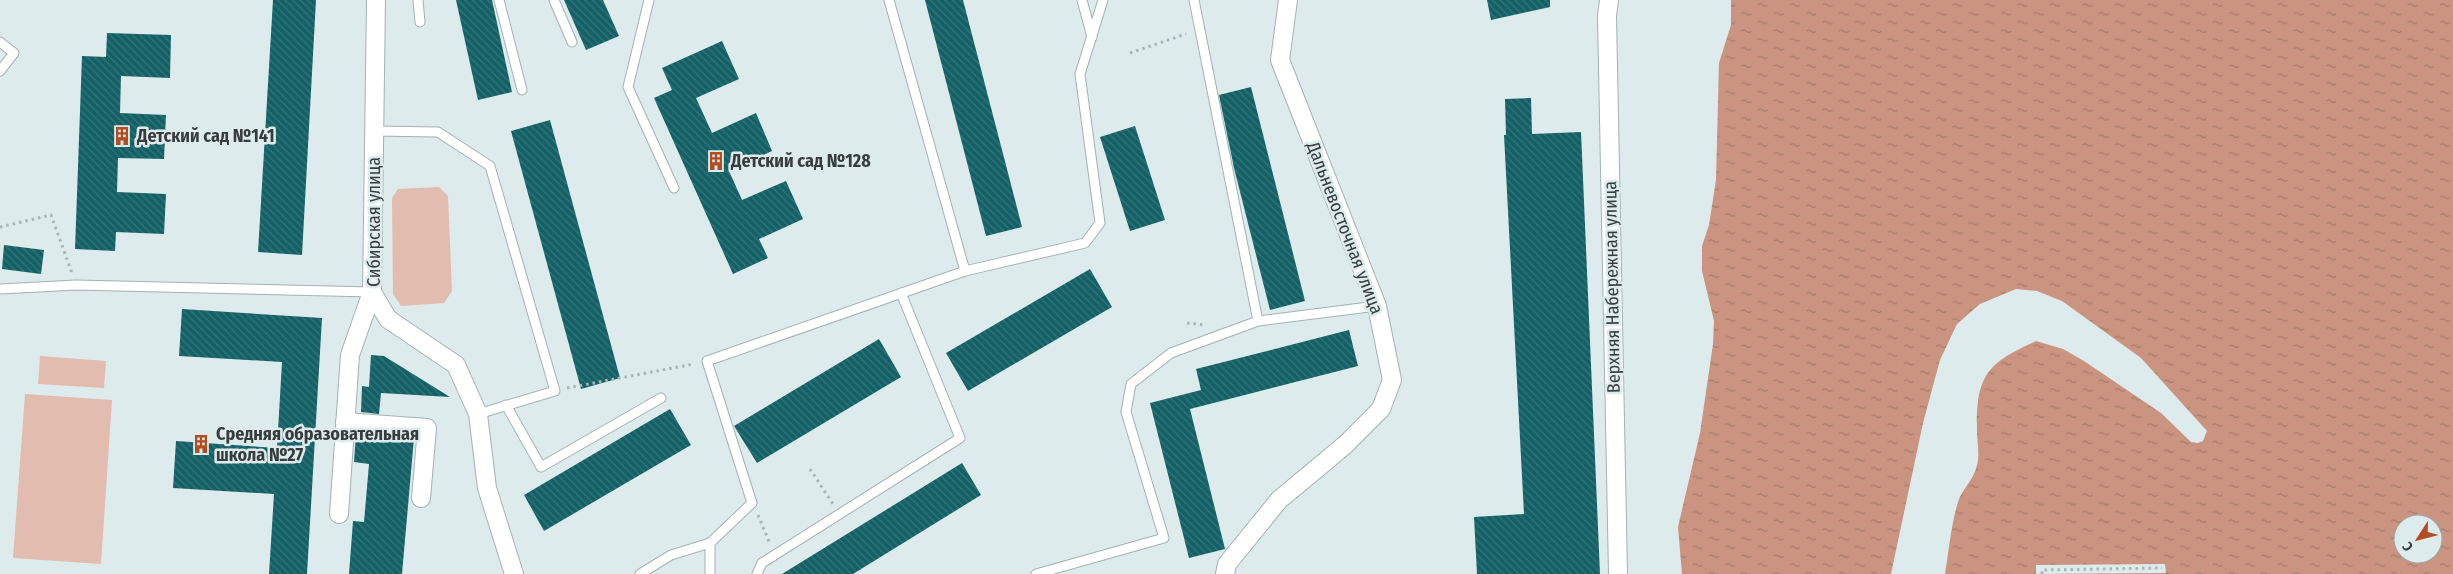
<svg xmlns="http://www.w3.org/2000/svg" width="2453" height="574" font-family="'Fira Sans Condensed',sans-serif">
	<defs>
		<pattern id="water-ripples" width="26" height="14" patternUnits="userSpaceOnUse" patternTransform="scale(1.25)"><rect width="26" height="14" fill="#ca9480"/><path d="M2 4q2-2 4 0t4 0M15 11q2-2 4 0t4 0" fill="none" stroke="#a57a6a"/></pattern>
		<pattern id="building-back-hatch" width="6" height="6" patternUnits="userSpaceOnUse" patternTransform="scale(1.25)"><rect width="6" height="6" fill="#136166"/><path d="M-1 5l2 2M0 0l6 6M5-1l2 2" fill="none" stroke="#367579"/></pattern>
	</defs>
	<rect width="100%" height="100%" fill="#ddebec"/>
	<g fill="#e2bcae">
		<path d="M439 187 448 196 452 291 444 303 401 306 393 294 392 198 398 189Z"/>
		<path d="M40 356 106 361 104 388 38 384Z"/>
		<path d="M25 394 112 400 101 564 13 558Z"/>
	</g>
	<path fill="url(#water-ripples)" fill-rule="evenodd" d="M1731 0H2453V574H1945C1949 550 1951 525 1958 502 1962 489 1974 480 1977 465 1980 455 1977 441 1977 431 1976 375 1987 363 2036 341L2063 349 2084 361 2161 413 2191 442 2198 443 2203 441 2207 431 2141 358 2062 301 2037 291 2016 289 1980 304 1957 324 1940 360 1923 423 1891 574H1682L1678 527 1700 433 1713 344 1714 321 1702 271V246L1709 225 1716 180 1719 63 1731 25ZM2403 524H2433V554H2403Z"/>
	<path fill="#ddebec" d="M2165 564 2166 573 2036 574V565Z"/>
	<g fill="url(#building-back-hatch)">
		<path d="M273 0H316L302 255 258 252Z"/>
		<path d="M456 0H492L512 92 478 100Z"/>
		<path d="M564 0H603L619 36 586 50Z"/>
		<path d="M925 0H963L1022 227 986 236Z"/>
		<path d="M1487 0H1550V7L1491 20Z"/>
		<path d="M107 33 171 35 170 78 121 76 120 113 166 115 164 159 118 158 117 192 166 194 164 234 116 232 115 251 75 249 82 56 106 57Z"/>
		<path d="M722 41 739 79 696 98 712 133 756 113 772 151 729 171 742 200 786 181 803 219 759 239 768 258 733 274 654 98 672 90 662 68Z"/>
		<path d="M1251 87 1305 301 1270 310 1234 168 1219 95Z"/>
		<path d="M1531 98 1532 134 1581 132 1600 574H1477L1474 517 1524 514 1504 135H1506L1505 99Z"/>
		<path d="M550 120 620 378 581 389 511 131Z"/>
		<path d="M1135 126 1165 220 1130 231 1100 137Z"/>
		<path d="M4 245 44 250 41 274 2 269Z"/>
		<path d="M1090 269 1112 307 968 391 946 353Z"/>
		<path d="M182 309 322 318 307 574H269L274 494 173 488 176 441 277 448 282 362 179 356Z"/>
		<path d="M1349 330 1358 366 1190 409 1225 549 1189 558 1150 403 1201 390 1196 369Z"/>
		<path d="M879 339 901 377 757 463 734 426Z"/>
		<path d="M371 355 384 356 450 397 381 393 379 414 361 412 362 386 369 387Z"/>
		<path d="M670 409 691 445 544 531 524 495Z"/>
		<path d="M356 433 414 438 402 574H349L353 521 364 522 369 464 354 462Z"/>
		<path d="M962 463 981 495 853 574H782Z"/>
	</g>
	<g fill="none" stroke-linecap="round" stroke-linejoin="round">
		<g stroke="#a4b1b2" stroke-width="11">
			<g id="lane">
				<path d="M418 0 420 22"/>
				<path d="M499 0 522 90"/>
				<path d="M554 0 572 42"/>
				<path d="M649 0 628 87 674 188"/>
				<path d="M889 0 965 271"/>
				<path d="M1082 0 1092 37"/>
				<path d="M1194 0 1258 321"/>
				<path d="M0 42 14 53 0 71"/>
				<path d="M374 131 438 132 490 166 555 391 478 414"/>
				<path d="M0 289 76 285 372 292"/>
				<path d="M506 405 541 467 661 398"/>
				<path d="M640 574 671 555 710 543"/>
				<path d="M710 574V543L752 503 707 361 965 271 1085 243 1100 223 1080 74 1103 0"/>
				<path d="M757 574 762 563 960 438 901 293"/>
				<path d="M1036 574 1164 538 1126 412 1131 384 1171 353 1258 321 1377 306"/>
			</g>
		</g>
		<g stroke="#a4b1b2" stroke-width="20">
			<g id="street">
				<path d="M376 0 372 292 388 319 456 365 478 414 487 488 514 574"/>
				<path d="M1609 0 1607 16 1618 574"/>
				<path d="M345 422 427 428 421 498"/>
				<path d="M339 514 350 355 372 292"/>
				<path d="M1225 574 1227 564 1279 500 1345 445 1381 409 1392 380 1377 306 1280 60 1288 0"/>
			</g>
		</g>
		<g stroke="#aab5b6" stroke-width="3" stroke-dasharray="2.5 4" stroke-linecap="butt">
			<path d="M1130 53 1186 34"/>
			<path d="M0 227 51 215 72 273"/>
			<path d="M1187 323 1204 325"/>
			<path d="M567 388 694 364"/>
			<path d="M810 469 833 504"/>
			<path d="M758 515 770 544"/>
			<path d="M2042 574V570L2162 568"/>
		</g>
		<use href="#lane" stroke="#fff" stroke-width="9"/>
		<use href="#street" stroke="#fff" stroke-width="18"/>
	</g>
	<defs>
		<g id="building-bare" transform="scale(1.5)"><path d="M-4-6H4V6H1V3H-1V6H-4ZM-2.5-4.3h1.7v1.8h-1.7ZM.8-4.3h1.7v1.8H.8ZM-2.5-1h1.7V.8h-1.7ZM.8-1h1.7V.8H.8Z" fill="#b24c21" stroke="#ddebec" stroke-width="2.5" paint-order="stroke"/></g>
	</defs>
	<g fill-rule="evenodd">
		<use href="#building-bare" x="122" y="136"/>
		<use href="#building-bare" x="716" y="161"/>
		<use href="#building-bare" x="201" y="444"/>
	</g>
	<g text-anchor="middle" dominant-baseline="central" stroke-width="5" stroke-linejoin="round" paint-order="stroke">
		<g font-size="18" font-weight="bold" fill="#373c3d" stroke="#ddebec" text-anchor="start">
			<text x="137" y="136">Детский сад №141</text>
			<text x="731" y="161">Детский сад №128</text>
			<text x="216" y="434">Средняя образовательная<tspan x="216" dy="21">школа №27</tspan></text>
		</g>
		<g font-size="18" fill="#373c3d" stroke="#ddebec">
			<text transform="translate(374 222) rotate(-90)">Сибирская улица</text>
			<text transform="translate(1345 228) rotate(69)">Дальневосточная улица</text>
			<text transform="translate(1612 287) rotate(-91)">Верхняя Набережная улица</text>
		</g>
	</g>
	<g transform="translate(2418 539) rotate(234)"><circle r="24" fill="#ddebec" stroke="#9ba5a6"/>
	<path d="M0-4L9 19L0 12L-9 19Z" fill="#b24c21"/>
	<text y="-8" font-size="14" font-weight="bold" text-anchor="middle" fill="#373c3d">С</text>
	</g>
</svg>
